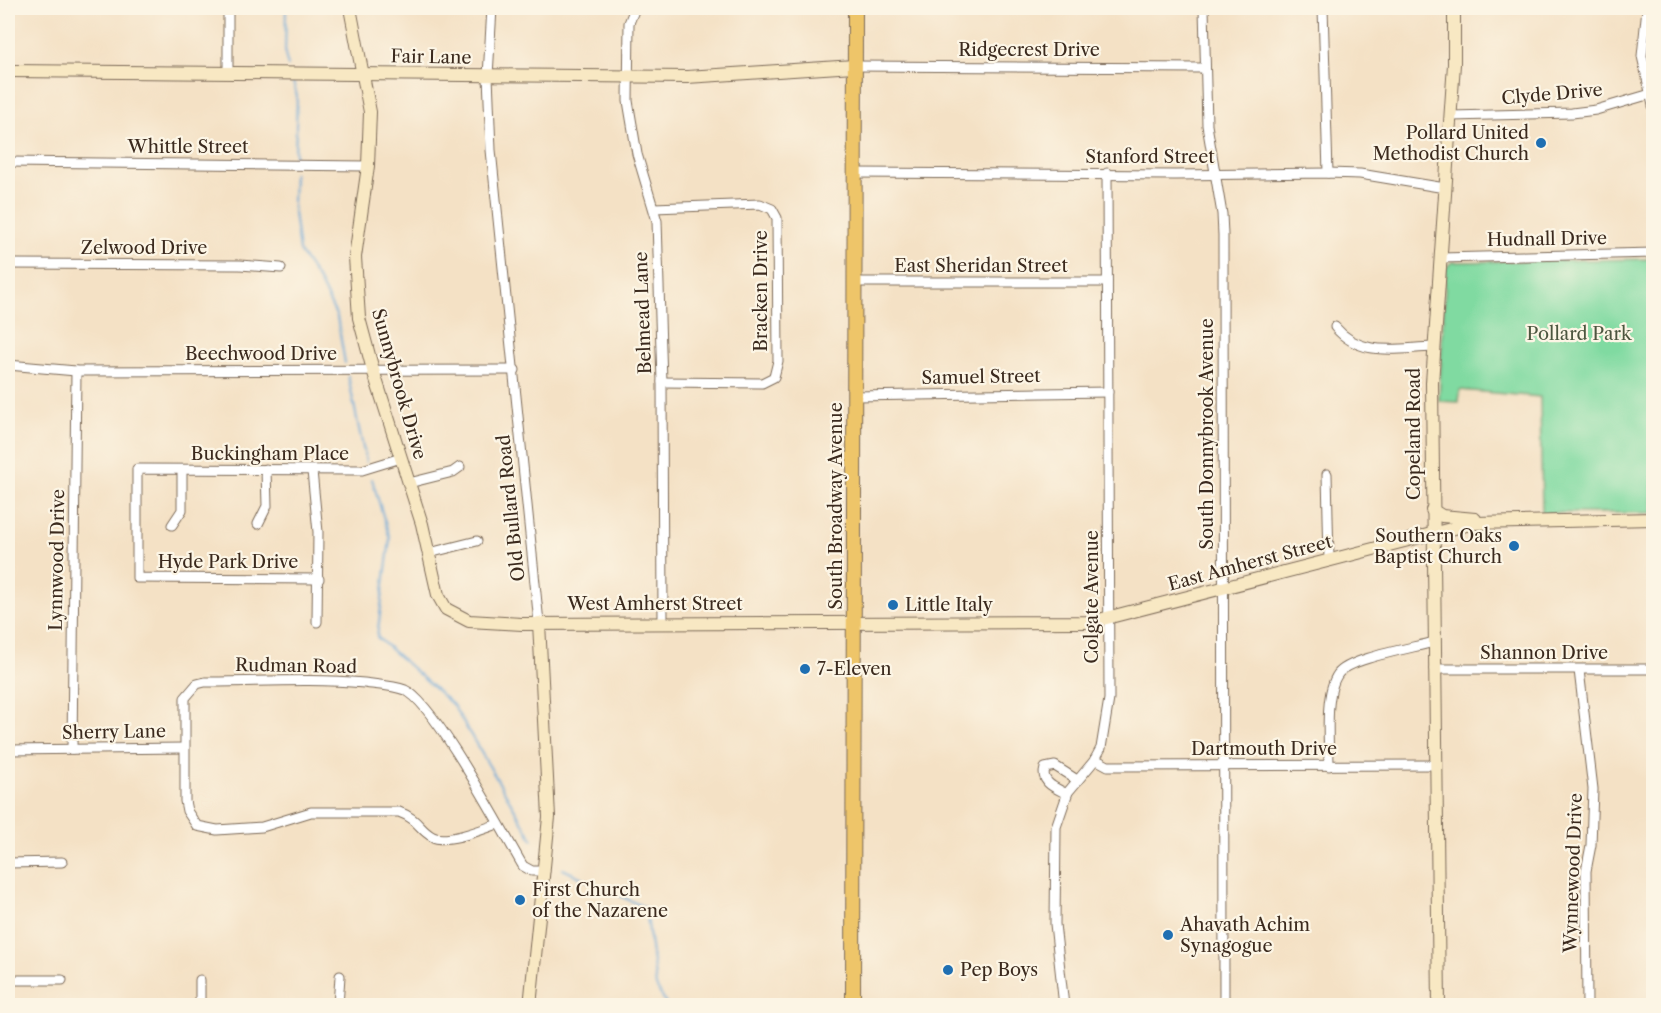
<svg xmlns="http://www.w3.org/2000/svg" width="1661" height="1013" font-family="'Libre Caslon Text',serif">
	<rect width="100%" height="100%" fill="#fcf5e5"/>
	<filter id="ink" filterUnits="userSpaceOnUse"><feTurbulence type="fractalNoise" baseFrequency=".0167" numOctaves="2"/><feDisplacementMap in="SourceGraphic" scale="12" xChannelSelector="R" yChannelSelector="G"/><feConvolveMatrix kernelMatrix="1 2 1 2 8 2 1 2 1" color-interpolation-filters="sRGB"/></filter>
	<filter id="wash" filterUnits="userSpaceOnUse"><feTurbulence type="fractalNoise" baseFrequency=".008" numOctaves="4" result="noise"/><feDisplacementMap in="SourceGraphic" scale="24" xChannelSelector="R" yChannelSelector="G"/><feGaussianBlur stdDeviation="1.35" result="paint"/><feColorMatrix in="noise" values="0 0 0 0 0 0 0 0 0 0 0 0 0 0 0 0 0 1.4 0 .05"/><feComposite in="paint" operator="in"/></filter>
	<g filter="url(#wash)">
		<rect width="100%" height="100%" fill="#f4e1c5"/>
		<path fill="#80daa1" stroke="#5e8260" stroke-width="1.5" d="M1653 259V513H1542L1540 397 1460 390 1459 402 1439 401 1446 268 1452 262Z"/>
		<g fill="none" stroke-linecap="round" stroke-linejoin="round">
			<g stroke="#60a3d5" stroke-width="2">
				<path d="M286 8 285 55 288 66"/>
				<path d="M292 79 297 96 295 156"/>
				<path d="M294 172 293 205 299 251 319 281 337 317 345 363"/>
				<path d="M348 376 366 462"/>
				<path d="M372 479 390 539 377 637 453 705 533 840"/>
				<path d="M563 869 646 908 656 986 667 1006"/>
			</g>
		</g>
	</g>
	<g filter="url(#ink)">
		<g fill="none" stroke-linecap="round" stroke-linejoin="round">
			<g stroke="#7c6a58" stroke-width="11">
				<g id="street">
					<path d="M228 8V73"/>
					<path d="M492 8 488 76 491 150 539 623"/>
					<path d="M635 8 629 23 628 101 637 154 657 221 662 382 663 622"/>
					<path d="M1204 8 1207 125 1222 214 1223 235 1224 1006"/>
					<path d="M1323 8 1328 173"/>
					<path d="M1647 8 1642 56 1654 110"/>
					<path d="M854 66 1204 68"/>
					<path d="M1451 116 1572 113 1596 110 1654 93"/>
					<path d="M8 162 368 166"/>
					<path d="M854 173 1175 175 1328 173 1360 174 1445 188"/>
					<path d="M654 208 760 204 772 209 777 218 778 361 774 377 762 383 662 382"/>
					<path d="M1441 258 1654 253"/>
					<path d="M8 264 240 265 281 268"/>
					<path d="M855 282H1107"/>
					<path d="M1335 327C1361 358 1397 348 1433 347"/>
					<path d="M8 365 76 371 515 370"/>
					<path d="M855 396 1108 392"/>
					<path d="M312 471 318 532 317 622"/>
					<path d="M1327 474 1329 560"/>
					<path d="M409 483 453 472 460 467"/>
					<path d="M258 524 267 506 266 469"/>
					<path d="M172 525 182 510V470"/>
					<path d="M429 553 477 541"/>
					<path d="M319 579 137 578V469L362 470 401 458"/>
					<path d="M1434 669H1654"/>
					<path d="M1579 670 1593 789 1591 845 1586 871 1587 1006"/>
					<path d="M72 749 76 371"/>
					<path d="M8 750 184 748"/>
					<path d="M1095 759 1108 766 1435 765"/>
					<path d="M1329 766C1329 742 1324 693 1338 674 1349 658 1413 648 1434 642"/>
					<path d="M1067 794C1056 788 1040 783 1045 768L1055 766 1077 780"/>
					<path d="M498 824C483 829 447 844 433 837 419 830 419 819 399 812H311L262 827 217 830 197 826 187 811 185 801V698L197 684 205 682C258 682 311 678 364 683 377 685 392 685 405 690 434 702 503 832 523 866L532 871H545"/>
					<path d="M8 863 62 862"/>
					<path d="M8 980H62"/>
					<path d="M200 1006V980"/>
					<path d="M338 1006 340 976"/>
					<path d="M1064 1006 1055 924 1056 827 1068 792 1094 761 1101 748 1109 699 1107 173"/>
				</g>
			</g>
			<g stroke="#7c6a58" stroke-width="14">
				<g id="secondary">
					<path d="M350 8 370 112 368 166 355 257 359 318 373 370 422 524 438 595 446 609 469 621 522 624 1091 622 1474 523 1654 519"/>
					<path d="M8 71 687 77 854 66"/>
					<path d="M1432 510 1442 516 1475 519"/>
					<path d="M530 1006 549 817 539 623"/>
					<path d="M1439 1006 1432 383 1454 64V8"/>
				</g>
			</g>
			<g stroke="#7c6a58" stroke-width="16">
				<path id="primary" d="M853 1006 855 8"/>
			</g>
			<use href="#street" stroke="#fff" stroke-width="9"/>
			<use href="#secondary" stroke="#f8e8c3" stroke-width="12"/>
			<use href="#primary" stroke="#eec569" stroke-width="14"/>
		</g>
	</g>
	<g fill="#1f6fb2" stroke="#fcf5e5" stroke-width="2">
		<circle cx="1541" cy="143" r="6"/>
		<circle cx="1514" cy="546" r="6"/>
		<circle cx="893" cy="605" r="6"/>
		<circle cx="805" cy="669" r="6"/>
		<circle cx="520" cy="900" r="6"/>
		<circle cx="1168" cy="935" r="6"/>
		<circle cx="948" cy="970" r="6"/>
	</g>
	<g text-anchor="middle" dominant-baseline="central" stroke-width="4.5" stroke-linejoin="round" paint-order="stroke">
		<g font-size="18" fill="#3b2a1e" stroke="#fcf5e5">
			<text x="1029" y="50">Ridgecrest Drive</text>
			<text transform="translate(431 57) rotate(1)">Fair Lane</text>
			<text transform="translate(1552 94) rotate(-5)">Clyde Drive</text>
			<text x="188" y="147">Whittle Street</text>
			<text x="1150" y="157">Stanford Street</text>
			<text transform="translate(1547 239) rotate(-1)">Hudnall Drive</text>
			<text x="144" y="248">Zelwood Drive</text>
			<text x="981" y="266">East Sheridan Street</text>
			<text transform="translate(761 291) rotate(-90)">Bracken Drive</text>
			<text transform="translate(643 313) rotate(-92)">Belmead Lane</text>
			<text x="261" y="354">Beechwood Drive</text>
			<text transform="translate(981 377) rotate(-1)">Samuel Street</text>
			<text transform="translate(399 384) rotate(74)">Sunnybrook Drive</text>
			<text transform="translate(1207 434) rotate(-90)">South Donnybrook Avenue</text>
			<text transform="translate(1414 434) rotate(-90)">Copeland Road</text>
			<text x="270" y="454">Buckingham Place</text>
			<text transform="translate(836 506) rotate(-90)">South Broadway Avenue</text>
			<text transform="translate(511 508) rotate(-96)">Old Bullard Road</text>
			<text transform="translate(57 560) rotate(-89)">Lynnwood Drive</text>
			<text x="228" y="562">Hyde Park Drive</text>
			<text transform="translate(1250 563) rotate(-15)">East Amherst Street</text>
			<text transform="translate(1092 597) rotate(-90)">Colgate Avenue</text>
			<text x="655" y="604">West Amherst Street</text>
			<text x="1544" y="653">Shannon Drive</text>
			<text transform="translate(296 666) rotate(1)">Rudman Road</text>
			<text transform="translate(114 732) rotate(-1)">Sherry Lane</text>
			<text x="1264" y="749">Dartmouth Drive</text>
			<text transform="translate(1573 873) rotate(-88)">Wynnewood Drive</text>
		</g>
		<g font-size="18" fill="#3b2a1e" stroke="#fcf5e5" text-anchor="start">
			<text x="1529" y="133" text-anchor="end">Pollard United<tspan x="1529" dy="21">Methodist Church</tspan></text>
			<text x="1502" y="536" text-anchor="end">Southern Oaks<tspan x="1502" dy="21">Baptist Church</tspan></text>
			<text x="905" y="605">Little Italy</text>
			<text x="817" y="669">7-Eleven</text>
			<text x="532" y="890">First Church<tspan x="532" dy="21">of the Nazarene</tspan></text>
			<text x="1180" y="925">Ahavath Achim<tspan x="1180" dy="21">Synagogue</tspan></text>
			<text x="960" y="970">Pep Boys</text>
		</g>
		<g font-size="18" fill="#4c563f" stroke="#fcf5e5">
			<text x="1579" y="334">Pollard Park</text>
		</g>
	</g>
	<rect width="1661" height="1013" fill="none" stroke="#fcf5e5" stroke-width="30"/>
</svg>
